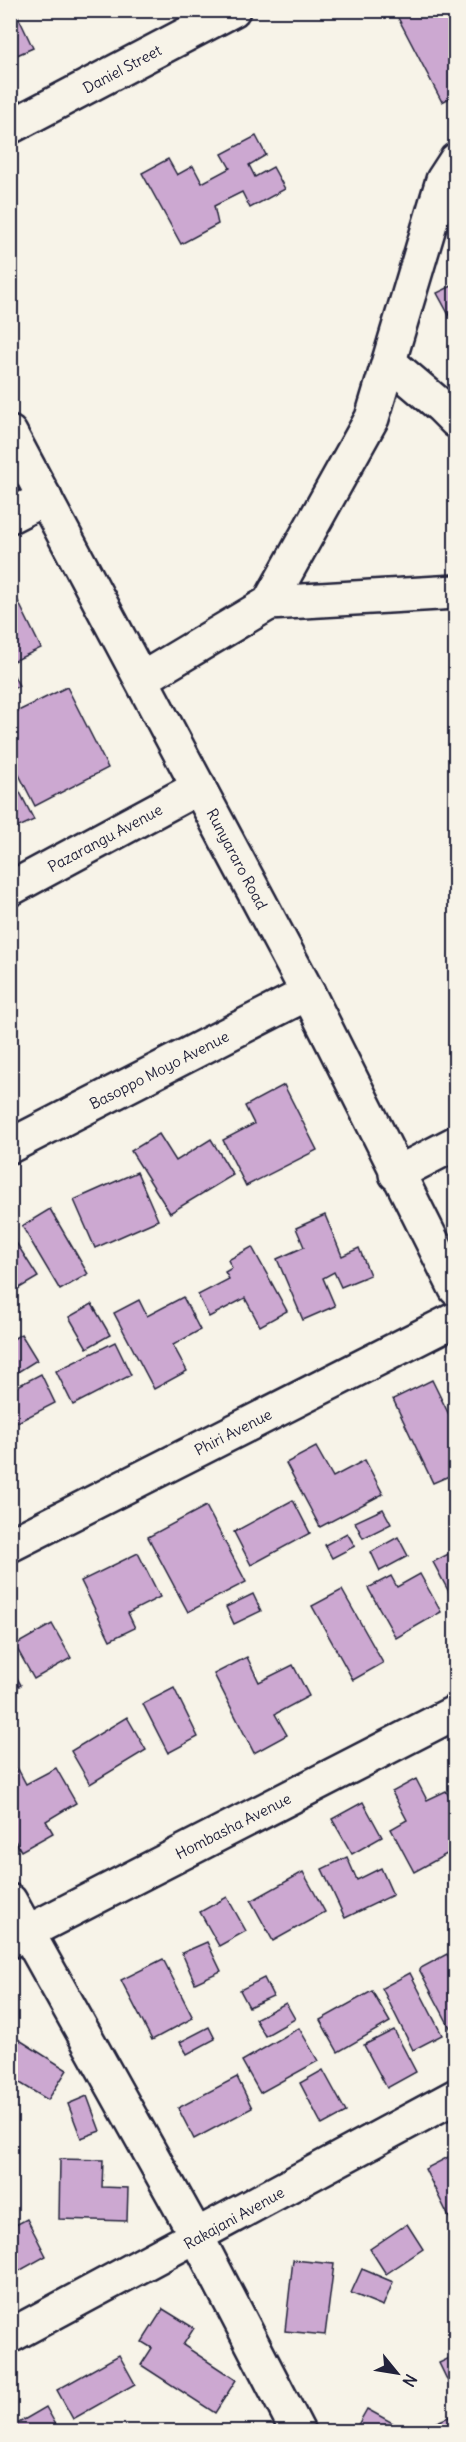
<svg xmlns="http://www.w3.org/2000/svg" width="466" height="2442" font-family="Delius,sans-serif">
	<rect width="100%" height="100%" fill="#f7f3e8"/>
	<filter id="ink" filterUnits="userSpaceOnUse"><feTurbulence type="fractalNoise" baseFrequency=".0167" numOctaves="2"/><feDisplacementMap in="SourceGraphic" scale="12" xChannelSelector="R" yChannelSelector="G"/><feConvolveMatrix kernelMatrix="1 2 1 2 8 2 1 2 1" color-interpolation-filters="sRGB"/></filter>
	<g filter="url(#ink)">
		<g fill="#cca8d1" stroke="#22223b" stroke-width="1.5">
			<path d="M15 10 33 48 10 58V12Z"/>
			<path d="M394 10H456V95L442 102Z"/>
			<path d="M256 136 266 155 249 165 255 177 273 167 285 189 250 208 242 192 214 206 218 224 181 244 142 173 168 159 177 175 193 166 202 183 230 168 222 154Z"/>
			<path d="M456 284V328L437 293Z"/>
			<path d="M16 597 41 648 10 663V600Z"/>
			<path d="M10 668 19 686 10 690Z"/>
			<path d="M67 687 108 768 35 806 10 757V715Z"/>
			<path d="M10 773 34 820 10 831Z"/>
			<path d="M284 1085 317 1150 246 1186 223 1140 254 1124 245 1106Z"/>
			<path d="M159 1134 176 1161 211 1139 233 1175 170 1213 131 1151Z"/>
			<path d="M137 1172 158 1220 95 1248 74 1200Z"/>
			<path d="M50 1209 88 1274 60 1290 22 1226Z"/>
			<path d="M325 1215 342 1256 359 1248 370 1275 341 1287 334 1272 323 1278 335 1306 303 1320 277 1259 304 1247 296 1228Z"/>
			<path d="M10 1233 38 1277 11 1293H10Z"/>
			<path d="M252 1247 287 1311 260 1326 245 1298 209 1317 198 1295 229 1279 225 1272 232 1268 228 1260Z"/>
			<path d="M183 1297 200 1330 173 1345 187 1371 154 1389 114 1313 139 1300 147 1316Z"/>
			<path d="M92 1304 110 1335 87 1348 69 1317Z"/>
			<path d="M21 1334 37 1360 13 1375 10 1371V1341Z"/>
			<path d="M115 1342 131 1375 73 1405 56 1371Z"/>
			<path d="M41 1374 55 1403 10 1426V1390Z"/>
			<path d="M432 1380 456 1429V1473L433 1483 393 1399Z"/>
			<path d="M316 1447 333 1477 365 1460 383 1494 320 1527 286 1463Z"/>
			<path d="M293 1500 310 1533 251 1565 234 1532Z"/>
			<path d="M206 1506 246 1582 188 1612 148 1537Z"/>
			<path d="M383 1509 391 1524 363 1538 355 1522Z"/>
			<path d="M347 1533 355 1546 332 1558 325 1545Z"/>
			<path d="M398 1537 408 1556 380 1571 371 1552Z"/>
			<path d="M456 1550V1591L450 1594 433 1562Z"/>
			<path d="M138 1553 160 1597 128 1613 135 1628 110 1640 81 1581Z"/>
			<path d="M420 1574 441 1612 396 1638 368 1588 391 1576 397 1587Z"/>
			<path d="M342 1590 383 1663 353 1680 312 1606Z"/>
			<path d="M253 1594 261 1611 234 1624 226 1607Z"/>
			<path d="M52 1624 71 1658 34 1679 15 1645Z"/>
			<path d="M247 1657 259 1682 293 1665 309 1696 275 1714 287 1735 254 1753 214 1674Z"/>
			<path d="M10 1666 21 1685 10 1691Z"/>
			<path d="M174 1688 198 1737 168 1753 143 1704Z"/>
			<path d="M127 1717 146 1750 90 1784 71 1751Z"/>
			<path d="M56 1768 76 1803 46 1821 53 1833 21 1851 10 1832V1773L18 1769 26 1784Z"/>
			<path d="M416 1779 427 1800 446 1791 456 1810V1849L414 1872 391 1829 407 1820 392 1792Z"/>
			<path d="M363 1802 382 1837 352 1854 332 1819Z"/>
			<path d="M347 1857 357 1880 381 1868 393 1895 345 1918 322 1869Z"/>
			<path d="M303 1872 325 1912 273 1941 251 1901Z"/>
			<path d="M227 1897 246 1931 219 1946 200 1912Z"/>
			<path d="M207 1942 221 1971 195 1983 182 1953Z"/>
			<path d="M447 1954 456 1970 454 2035 419 1969Z"/>
			<path d="M163 1959 193 2018 152 2040 121 1980Z"/>
			<path d="M410 1973 442 2035 413 2050 382 1988Z"/>
			<path d="M264 1978 273 1996 249 2007 240 1990Z"/>
			<path d="M372 1991 390 2022 338 2052 320 2020Z"/>
			<path d="M286 2003 295 2019 265 2036 255 2019Z"/>
			<path d="M209 2027 215 2039 187 2054 180 2042Z"/>
			<path d="M299 2028 318 2061 260 2093 242 2061Z"/>
			<path d="M394 2030 416 2072 387 2088 364 2045Z"/>
			<path d="M10 2034 67 2070 48 2100 10 2077Z"/>
			<path d="M323 2070 346 2112 322 2125 300 2083Z"/>
			<path d="M237 2077 252 2108 194 2139 178 2108Z"/>
			<path d="M87 2096 100 2131 81 2138 68 2104Z"/>
			<path d="M456 2153V2229H455L425 2169Z"/>
			<path d="M60 2159 103 2160 102 2187 128 2188 127 2221 59 2219Z"/>
			<path d="M27 2219 46 2256 10 2276V2228Z"/>
			<path d="M407 2224 423 2249 386 2274 370 2249Z"/>
			<path d="M293 2260 334 2264 325 2335 285 2331Z"/>
			<path d="M362 2269 393 2282 383 2306 351 2293Z"/>
			<path d="M163 2309 194 2328 183 2345 236 2380 215 2413 141 2365 152 2348 142 2342Z"/>
			<path d="M119 2355 135 2384 73 2419 57 2390Z"/>
			<path d="M456 2355V2398L439 2363Z"/>
			<path d="M46 2407 60 2432H10V2428Z"/>
			<path d="M367 2409 402 2428 400 2432H354Z"/>
			<path d="M456 2414V2432H432L430 2425Z"/>
		</g>
		<g fill="none" stroke-linecap="round" stroke-linejoin="round">
			<g stroke="#22223b" stroke-width="38">
				<g id="minor">
					<path d="M10 127 233 10"/>
					<path d="M389 362 442 407 456 421"/>
					<path d="M10 433 308 993 456 1289"/>
					<path d="M10 516 45 498"/>
					<path d="M269 603 456 592"/>
					<path d="M142 679 269 603 372 418 443 180 456 160"/>
					<path d="M10 889 199 787"/>
					<path d="M10 1146 308 993"/>
					<path d="M396 1174 456 1143"/>
					<path d="M10 1545 456 1319"/>
					<path d="M10 1901 197 2237 298 2432"/>
					<path d="M10 1941 456 1712"/>
					<path d="M10 2336 456 2096"/>
				</g>
			</g>
			<use href="#minor" stroke="#f7f3e8" stroke-width="33"/>
		</g>
	</g>
	<g text-anchor="middle" dominant-baseline="central" stroke-width="6" stroke-linejoin="round" paint-order="stroke">
		<g font-size="15" fill="#22223b" stroke="#f7f3e8">
			<text transform="translate(122 69) rotate(-28)">Daniel Street</text>
			<text transform="translate(105 838) rotate(-28)">Pazarangu Avenue</text>
			<text transform="translate(237 859) rotate(62)">Runyararo Road</text>
			<text transform="translate(159 1070) rotate(-27)">Basoppo Moyo Avenue</text>
			<text transform="translate(233 1432) rotate(-27)">Phiri Avenue</text>
			<text transform="translate(233 1826) rotate(-27)">Hombasha Avenue</text>
			<text transform="translate(234 2218) rotate(-29)">Rakajani Avenue</text>
		</g>
	</g>
	<rect width="466" height="2442" fill="none" stroke="#f7f3e8" stroke-width="36"/>
	<rect x="18" y="18" width="430" height="2406" fill="none" stroke="#22223b" stroke-width="2" filter="url(#ink)"/>
	<g transform="translate(397 2373) rotate(120)" stroke="#f7f3e8" stroke-width="4.5" paint-order="stroke">
	<path d="M0-4.5L10 22L0 15L-10 22Z" fill="#22223b"/>
	<text y="-9" font-size="16" font-weight="bold" text-anchor="middle" fill="#22223b">N</text>
	</g>
</svg>
